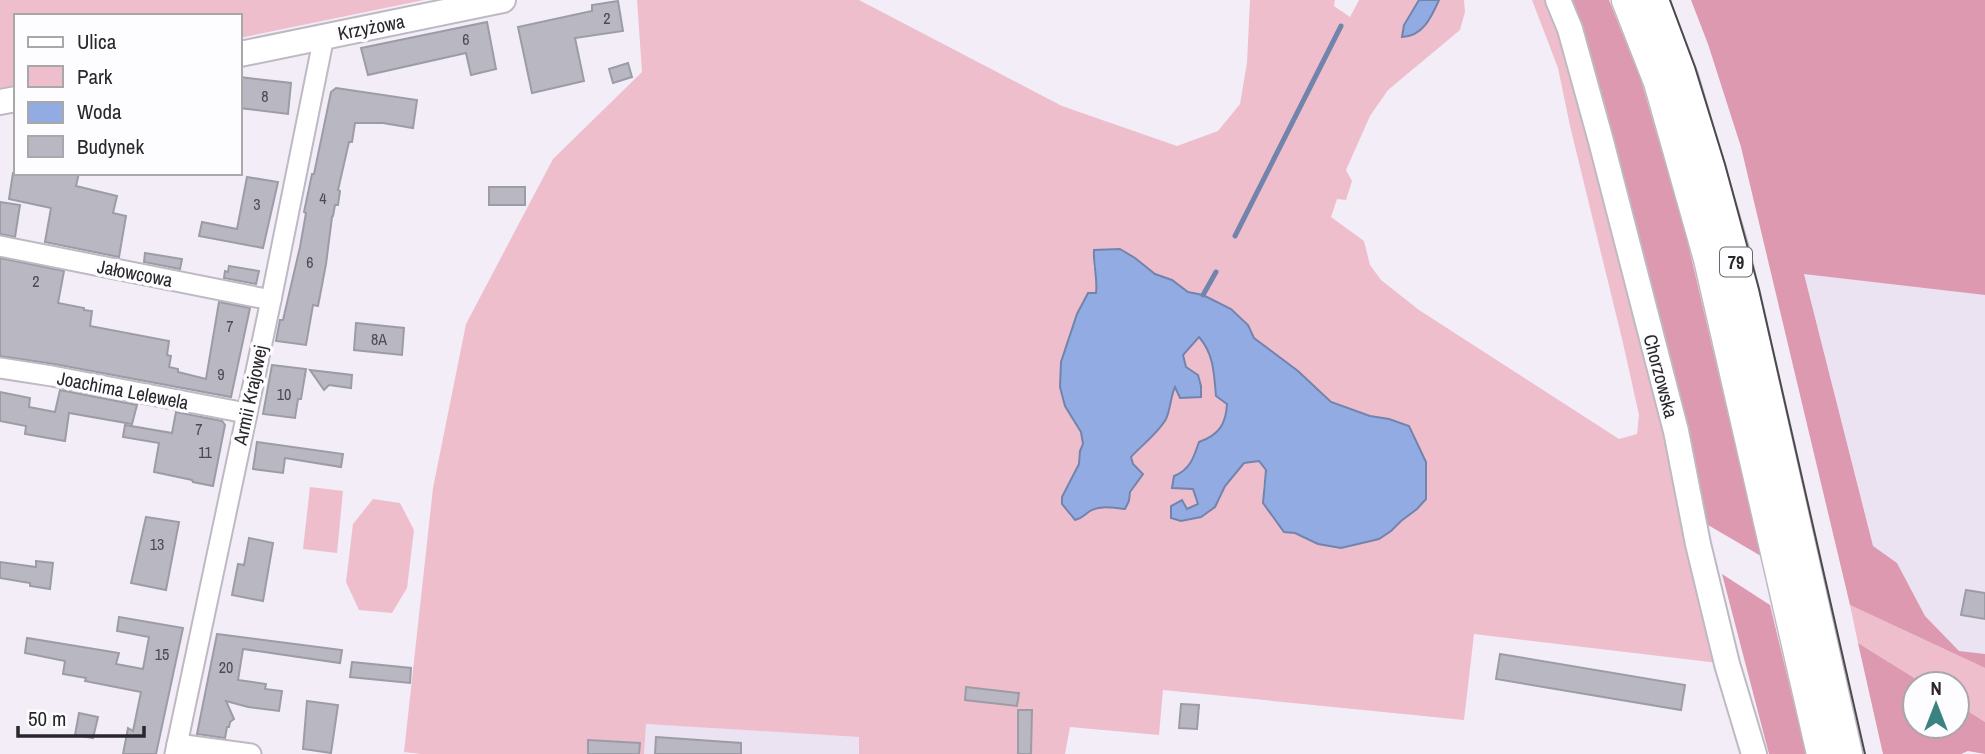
<svg xmlns="http://www.w3.org/2000/svg" width="1985" height="754" font-family="'Archivo Narrow',sans-serif">
	<rect width="100%" height="100%" fill="#f2edf6"/>
	<g fill="#ebe2f2">
		<path d="M1804 273 1985 295V654L1959 651 1925 616 1897 563 1873 546Z"/>
		<path d="M646 724 860 737 859 754H644Z"/>
	</g>
	<g fill="#efbecd" fill-rule="evenodd">
		<path d="M0 0H424L240 38V16H16V85L0 88Z"/>
		<path d="M637 0H859L1062 106 1177 146 1218 131 1240 104 1247 63 1250 0H1335L1334 6 1350 17 1359 0H1419L1404 25 1402 37 1430 21 1439 0H1464L1465 12 1460 30 1388 90 1370 116 1346 170 1352 181 1346 200 1337 199 1331 217 1364 241 1370 265 1381 280 1419 310 1619 439 1637 434 1639 415 1623 343 1570 126 1558 68 1532 0H1558L1727 664 1474 634 1464 720 1163 690 1159 735 1070 727 1065 754H859V737L646 724 644 754H421L404 752 433 488 466 324 553 159 642 72ZM1107 249H1120L1135 258 1155 274 1172 280 1188 292 1203 295 1215 302 1248 325 1254 338 1298 371 1331 402 1370 416 1389 419 1415 439 1420 449 1417 509 1401 521 1391 531 1318 544 1295 533 1284 532C1263 504 1259 506 1266 470L1259 461 1244 463 1225 486 1215 507 1201 516 1181 521 1182 500 1187 509 1198 504 1193 489 1172 488 1174 476C1190 470 1194 457 1199 442 1219 435 1225 424 1227 404L1216 396C1214 373 1213 354 1199 337L1183 355 1186 367 1171 395V407L1131 457C1136 471 1132 496 1125 509 1113 508 1100 505 1090 511 1084 515 1083 518 1075 520L1070 516 1062 497 1079 464 1080 451 1083 444 1081 432 1065 406 1061 362 1077 314 1096 293 1098 283 1093 266 1094 250Z"/>
		<path d="M310 487 343 491 337 553 303 549Z"/>
		<path d="M373 499 400 503 414 530 407 588 392 613 359 610 346 582 353 524Z"/>
		<path d="M1850 605 1985 668V722L1957 704V684H1924L1858 643Z"/>
	</g>
	<g fill="#dc99af">
		<path d="M1572 0H1609L1641 80 1686 235 1761 556 1708 525 1584 30Z"/>
		<path d="M1691 0H1985V295L1804 274 1873 546 1897 563 1925 616 1959 651 1985 654V668L1850 605 1741 147 1708 44Z"/>
		<path d="M1722 574 1770 605 1806 754H1769Z"/>
		<path d="M1858 643 1924 684H1915V726H1957V704L1985 722V754L1968 751 1961 754H1883Z"/>
	</g>
	<g fill="#92ace3" stroke="#7284ac" stroke-width="2">
		<path d="M1419 0H1439C1431 18 1423 36 1402 37L1404 25Z"/>
		<path d="M1120 249 1135 258 1155 274 1172 280 1188 292 1203 295 1231 309 1248 325 1254 338 1298 371 1331 402 1370 416 1389 419 1409 426 1426 462V499L1417 509 1401 521 1391 531 1379 539 1341 548 1318 544 1295 533 1284 532 1263 503 1266 470 1259 461 1244 463 1225 486 1215 507 1201 517 1181 521 1171 518V506L1182 500 1187 509 1198 504 1193 489 1172 488 1174 476C1190 470 1194 457 1199 442 1219 435 1226 424 1227 404L1216 396C1214 374 1214 354 1199 337L1183 355 1186 367 1198 375 1201 386V397L1180 398 1175 387C1170 398 1171 408 1166 419 1159 432 1141 446 1131 457L1133 464 1143 474 1130 492 1129 501 1125 509C1113 508 1100 505 1090 511 1084 515 1083 518 1075 520L1062 504V497L1079 464 1080 451 1083 444 1081 432 1065 406 1060 387 1061 362 1077 314 1088 293H1096C1098 279 1093 265 1094 250Z"/>
	</g>
	<g fill="none" stroke-linecap="round" stroke-linejoin="round">
		<g stroke="#7284ac" stroke-width="5">
			<path d="M1235 236 1341 26"/>
			<path d="M1203 295 1216 272"/>
		</g>
	</g>
	<g fill="#b9b8c2" stroke="#9c9ca6" stroke-width="2">
		<path d="M618 1 623 31 575 38 584 81 532 93 518 27 592 11V5Z"/>
		<path d="M487 22 496 69 471 75 466 53 368 75 361 48Z"/>
		<path d="M628 63 632 77 613 83 609 69Z"/>
		<path d="M240 77 291 83 288 114 240 108Z"/>
		<path d="M336 88 417 100 413 128 383 123H355L352 142H349L338 190 340 191 338 205H335L333 216 332 217 326 264 318 306 313 305 306 345 276 341 280 320H283L300 247 306 213 304 212 312 174H314L331 92Z"/>
		<path d="M13 173H79L76 186 117 196 113 213 126 216 119 257 45 242 51 208 9 199Z"/>
		<path d="M247 177 278 182 263 248 199 236 202 222 237 229Z"/>
		<rect x="489" y="187" width="36" height="18"/>
		<path d="M0 202 20 205 15 237 0 234Z"/>
		<path d="M145 253 182 259 180 269 144 262Z"/>
		<path d="M0 258 64 271 58 303 84 308V310L92 311 90 326 169 341 167 355 171 356 169 367 178 369V372L206 379 219 302 250 308 231 397 54 364 0 356Z"/>
		<path d="M229 266 259 271 256 284 224 278 225 271 228 272Z"/>
		<path d="M356 323 404 328 402 355 354 350Z"/>
		<path d="M272 365 306 369 301 399H298L295 418 263 414Z"/>
		<path d="M310 370 352 375 351 388 329 385 324 390Z"/>
		<path d="M60 390 137 405 132 424 69 413 65 441 25 434 26 426 0 421V392L30 398 29 407 55 412Z"/>
		<path d="M176 412 222 421 225 425 213 486 193 482 192 480 154 472 159 443 123 437 125 425 172 433Z"/>
		<path d="M257 442 343 454 341 467 285 458 283 473 253 469Z"/>
		<path d="M146 517 179 522 166 590 131 583Z"/>
		<path d="M249 538 273 543 263 601 232 595 238 564 244 565Z"/>
		<path d="M36 561 53 563 50 589 30 586V583L0 578V562L36 567Z"/>
		<path d="M1966 590 1985 593V619L1961 615Z"/>
		<path d="M119 617 183 628 156 754H123L128 728 133 731 141 692 85 681 86 678 63 674 65 661 25 653 27 638 119 653 116 664 143 669 149 637 117 631Z"/>
		<path d="M217 634 342 650 340 663 243 649 238 680 266 684 265 689 282 691 279 711 248 707 226 701 234 719 230 722 229 727H227L225 738 197 734Z"/>
		<path d="M1500 654 1685 685 1681 710 1496 679Z"/>
		<path d="M352 662 411 668 410 683 350 677Z"/>
		<path d="M966 687 1019 693 1017 706 965 700Z"/>
		<path d="M307 701 338 705 331 753 303 749Z"/>
		<path d="M1181 704 1199 705 1197 729 1179 728Z"/>
		<path d="M1018 710H1032L1031 754H1018Z"/>
		<path d="M79 713 98 717 93 738 75 735Z"/>
		<path d="M656 737 741 743V754H655Z"/>
		<path d="M588 740 640 743 639 754H588Z"/>
	</g>
	<g fill="none" stroke-linecap="round" stroke-linejoin="round">
		<g stroke="#beb9c2" stroke-width="23">
			<g id="minor">
				<path d="M0 246 271 300"/>
				<path d="M0 368 52 376 246 413"/>
				<path d="M177 744 251 754"/>
				<path d="M175 754 271 300 324 36"/>
			</g>
		</g>
		<g stroke="#beb9c2" stroke-width="28">
			<g id="tertiary">
				<path d="M1558 0 1570 29 1601 141 1676 431 1698 544 1727 664 1754 754"/>
				<path d="M240 54 503 0"/>
				<path d="M0 102 16 99"/>
			</g>
		</g>
		<g stroke="#beb9c2" stroke-width="35">
			<g id="primary">
				<path d="M1628 0 1660 82 1710 259 1823 754"/>
				<path d="M1652 0 1682 78 1734 255 1846 754"/>
			</g>
		</g>
		<use href="#minor" stroke="#fff" stroke-width="19"/>
		<use href="#tertiary" stroke="#fff" stroke-width="24"/>
		<use href="#primary" stroke="#fff" stroke-width="32"/>
		<path stroke="#4c494e" stroke-width="2" d="M1670 0 1695 67 1725 164 1759 289 1865 754"/>
	</g>
	<g text-anchor="middle" dominant-baseline="central" stroke-width="7" stroke-linejoin="round" paint-order="stroke">
		<g font-size="16" fill="#4d4b51">
			<text x="607" y="18">2</text>
			<text x="466" y="39">6</text>
			<text x="265" y="96">8</text>
			<text x="323" y="198">4</text>
			<text x="257" y="204">3</text>
			<text x="310" y="262">6</text>
			<text x="36" y="281">2</text>
			<text x="230" y="326">7</text>
			<text x="379" y="339">8A</text>
			<text x="221" y="374">9</text>
			<text x="284" y="394">10</text>
			<text x="199" y="429">7</text>
			<text x="205" y="452">11</text>
			<text x="157" y="544">13</text>
			<text x="162" y="654">15</text>
			<text x="226" y="667">20</text>
		</g>
		<rect fill="#fdfcfe" stroke="#69676a" stroke-width="2" x="1720" y="247.5" width="32" height="29" rx="5"/>
		<g font-size="18" font-weight="bold" fill="#29272b">
			<text x="1736" y="262">79</text>
		</g>
		<g font-size="19" fill="#29272b" stroke="#fdfcfe">
			<text transform="translate(371 27) rotate(-11)">Krzyżowa</text>
			<text transform="translate(135 273) rotate(11)">Jałowcowa</text>
			<text transform="translate(1661 376) rotate(75)">Chorzowska</text>
			<text transform="translate(123 390) rotate(11)">Joachima Lelewela</text>
			<text transform="translate(250 395) rotate(-78)">Armii Krajowej</text>
		</g>
	</g>
	<rect x="14" y="14" width="228" height="161" fill="#fdfcfe" stroke="#a8a7aa" stroke-width="2"/>
	<rect x="28" y="37" width="35" height="10" fill="#ffffff" stroke="#a8a7aa" stroke-width="2"/>
	<text x="77" y="49" font-size="21" fill="#29272b">Ulica</text>
	<rect x="28" y="66" width="35" height="21" fill="#efbecd" stroke="#a8a7aa" stroke-width="2"/>
	<text x="77" y="84" font-size="21" fill="#29272b">Park</text>
	<rect x="28" y="102" width="35" height="21" fill="#92ace3" stroke="#a8a7aa" stroke-width="2"/>
	<text x="77" y="119" font-size="21" fill="#29272b">Woda</text>
	<rect x="28" y="136" width="35" height="21" fill="#b9b8c2" stroke="#a8a7aa" stroke-width="2"/>
	<text x="77" y="154" font-size="21" fill="#29272b">Budynek</text>
	<g transform="translate(1936 705)"><circle r="33" fill="#fdfcfe" stroke="#a8a7aa" stroke-width="2"/>
	<path d="M0-5L12 26L0 18L-12 26Z" fill="#3b8383"/>
	<text y="-10" font-size="19" font-weight="bold" text-anchor="middle" fill="#29272b">N</text>
	</g>
	<path d="M18 726v10h126v-10" fill="none" stroke="#29272b" stroke-width="3.5"/>
	<text x="28" y="726" font-size="21" fill="#29272b" stroke="#fdfcfe" stroke-width="5" paint-order="stroke">50 m</text>
</svg>
